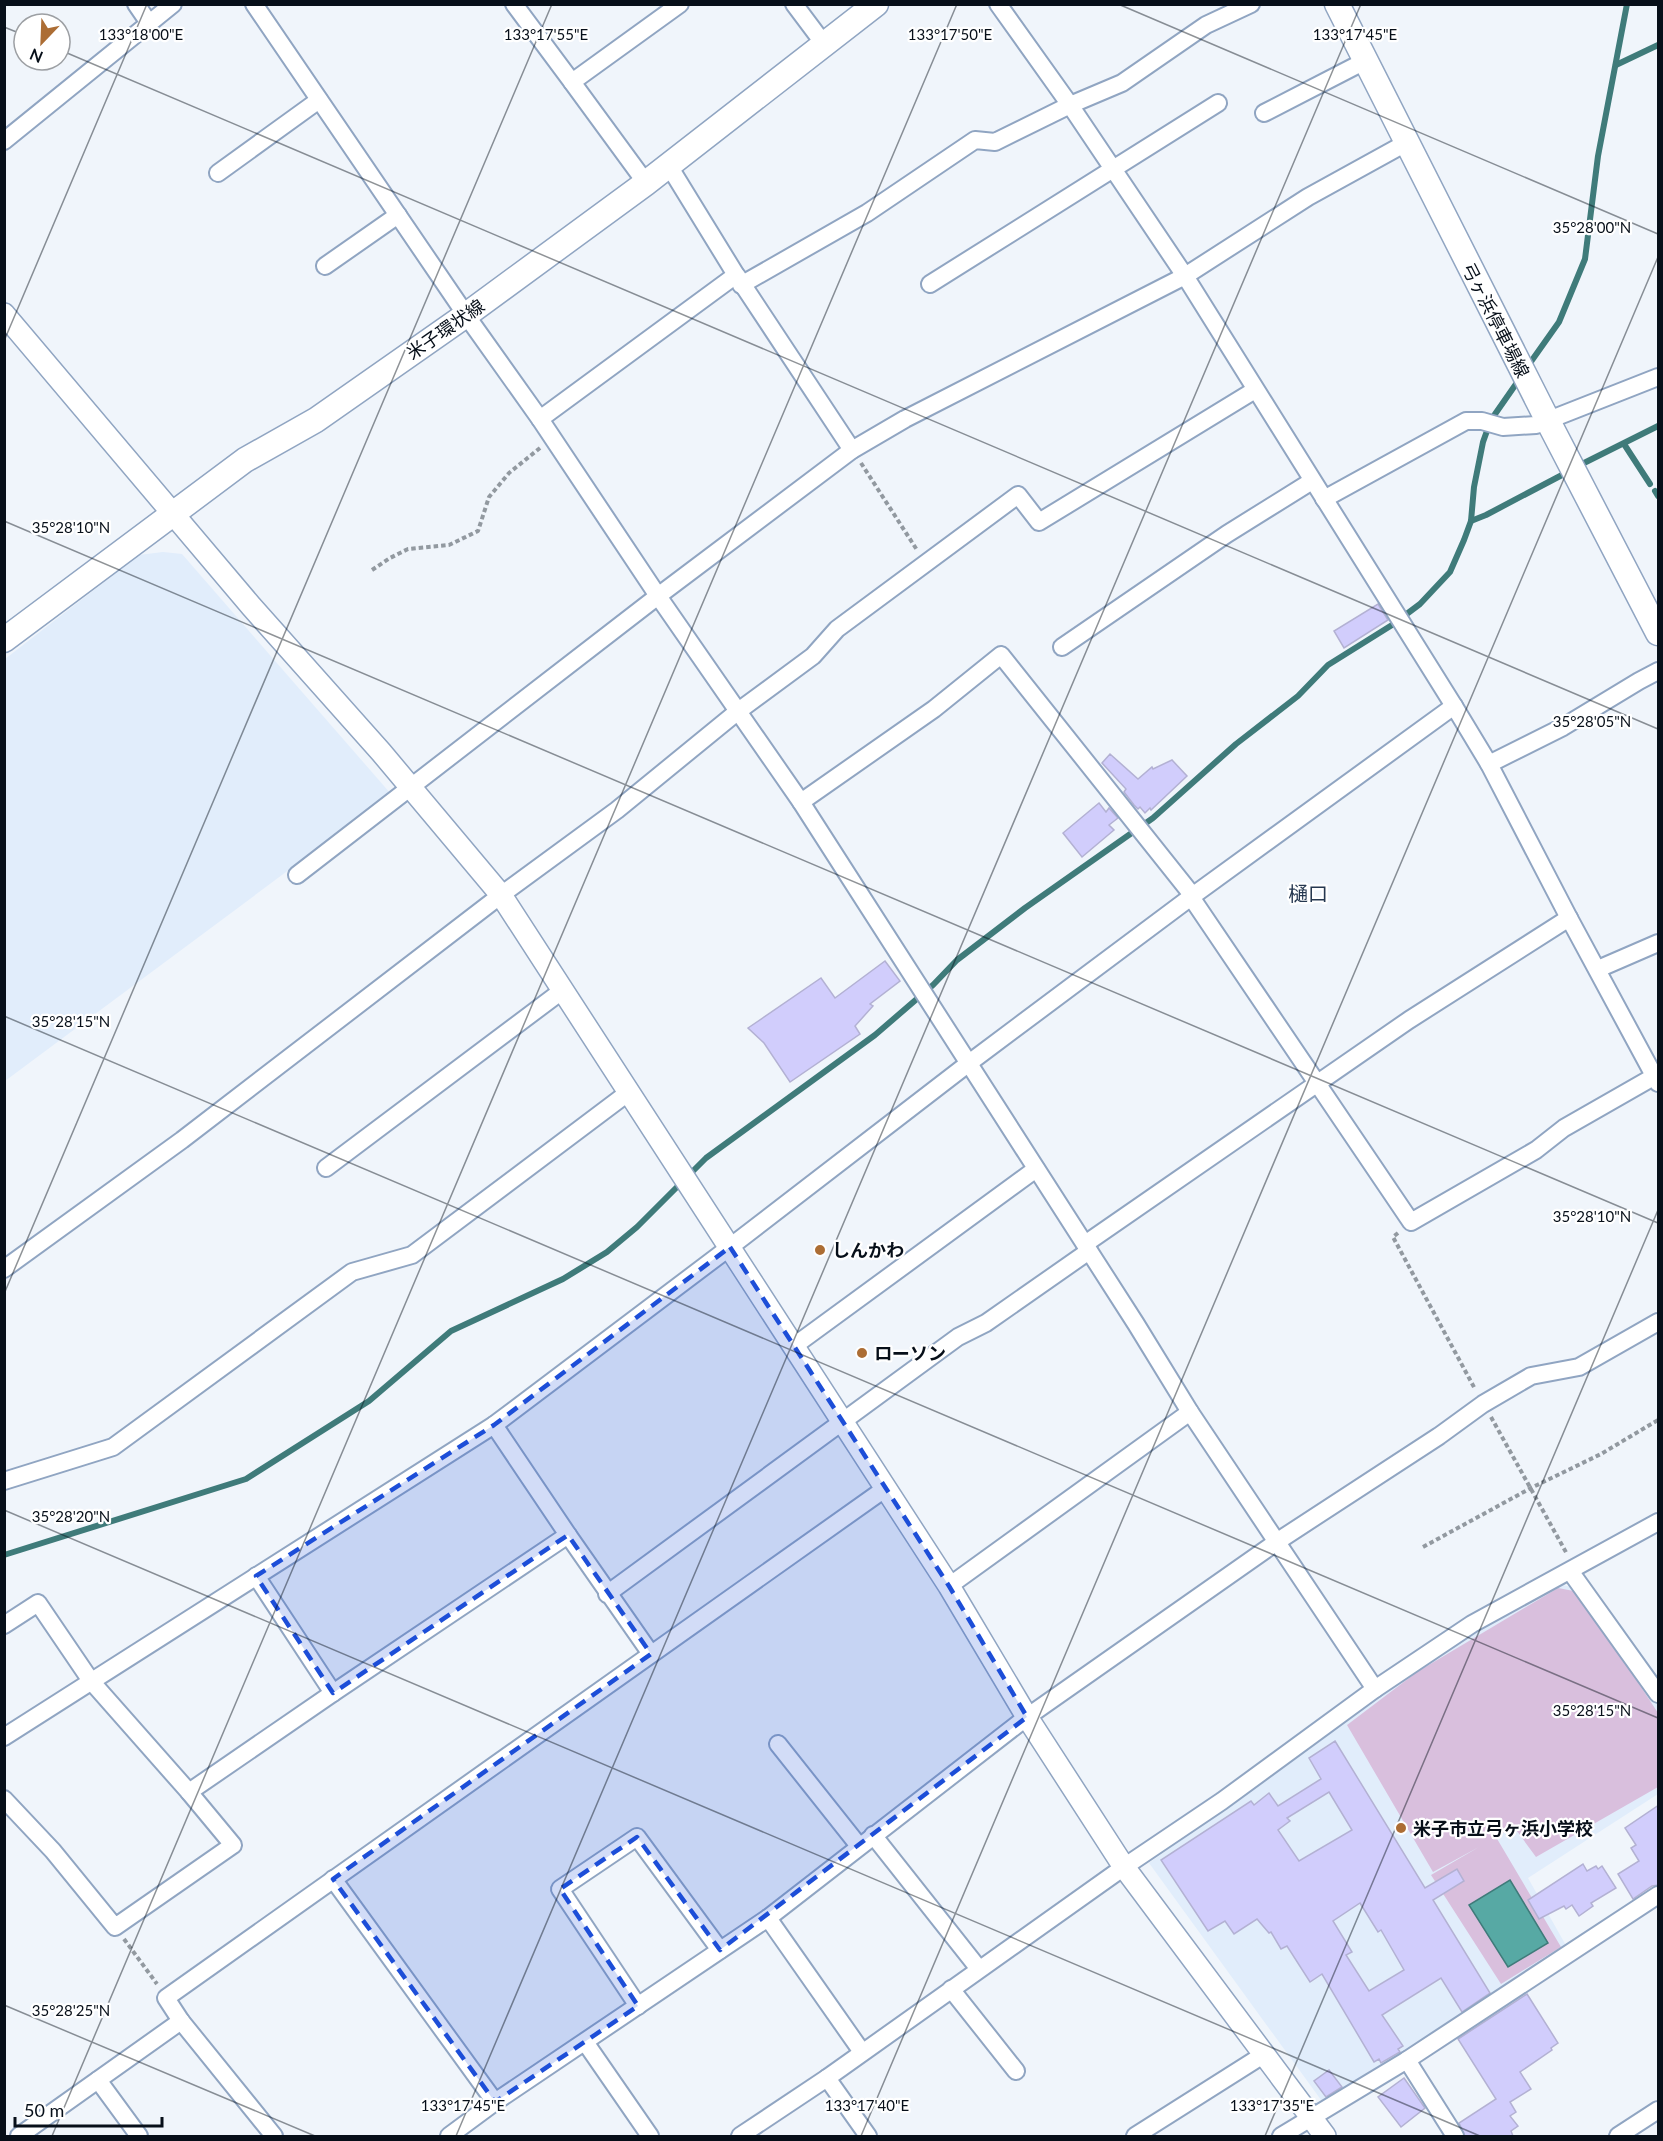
<svg xmlns="http://www.w3.org/2000/svg" width="1663" height="2141" font-family="Lato,'Noto Sans JP',sans-serif">
	<rect width="100%" height="100%" fill="#f0f5fb"/>
	<g fill="#e1edfb">
		<path d="M163 552 182 554 391 794 5 1081V659L139 555Z"/>
		<path d="M1558 1584 1580 1589 1658 1705V1794L1528 1878 1568 1949 1324 2104 1149 1863 1439 1654Z"/>
	</g>
	<path fill="#d9bfdd" d="M1558 1588 1579 1592 1658 1713V1787L1536 1857 1514 1827 1496 1837 1561 1947 1501 1984 1431 1875 1479 1847 1433 1872 1347 1725 1417 1672Z"/>
	<path fill="#57a9a4" stroke="#3f7b7a" stroke-width="1.5" d="M1510 1880 1548 1943 1508 1967 1469 1905Z"/>
	<g fill="none" stroke-linecap="round" stroke-linejoin="round">
		<g stroke="#3f7b7a" stroke-width="6">
			<path d="M1616 65 1658 45"/>
			<path d="M1530 363 1559 322 1585 259 1598 156 1627 4"/>
			<path d="M1493 417 1516 384"/>
			<path d="M1624 444 1650 484"/>
			<path d="M1584 463 1658 426"/>
			<path d="M1655 491 1658 496"/>
			<path d="M1471 521 1486 515 1562 475"/>
			<path d="M4 1555 246 1479 369 1401 451 1331 563 1279 607 1252 637 1227 706 1158 875 1035 933 985 957 960 1025 908 1153 818 1236 744 1298 696 1328 665 1392 625 1420 604 1450 572 1464 540 1471 521 1474 487 1483 442 1488 428"/>
		</g>
	</g>
	<g fill="#d1cdfc" stroke="#b3b1d3" stroke-width="1.5" fill-rule="evenodd">
		<path d="M1378 604 1388 620 1344 648 1334 631Z"/>
		<path d="M1110 754 1138 779 1152 767 1153 769 1172 760 1187 776 1151 810 1150 808 1145 813 1140 807 1138 809 1134 805 1124 792 1126 789 1102 763Z"/>
		<path d="M1099 803 1106 812 1109 808 1118 818 1109 825 1114 830 1082 857 1063 833Z"/>
		<path d="M885 961 900 981 870 1004 873 1006 855 1026 860 1034 790 1082 764 1043 748 1028 821 978 835 998Z"/>
		<path d="M1335 1741 1425 1888 1457 1869 1464 1881 1433 1900 1490 1993 1462 2012 1441 1978 1382 2015 1403 2046 1398 2049 1400 2052 1381 2063 1379 2059 1374 2062 1322 1974 1310 1982 1287 1946 1281 1949 1271 1932 1269 1933 1257 1919 1234 1934 1225 1921 1208 1931 1161 1860 1251 1801 1254 1805 1269 1793 1278 1806 1321 1779 1309 1758ZM1329 1792 1352 1830 1299 1861 1278 1830 1290 1821 1287 1818ZM1360 1903 1378 1932 1381 1930 1404 1970 1369 1991 1346 1955 1352 1952 1333 1921Z"/>
		<path d="M1659 1805V1885L1652 1886 1633 1899 1618 1874 1639 1861 1631 1848 1636 1845 1625 1828Z"/>
		<path d="M1583 1864 1587 1871 1596 1866 1598 1869 1602 1866 1616 1888 1591 1903 1593 1906 1579 1916 1572 1905 1566 1909 1564 1906 1539 1919 1528 1900Z"/>
		<path d="M1527 1994 1558 2043 1551 2048 1552 2050 1520 2072 1531 2089 1510 2102 1516 2112 1510 2116 1518 2126 1511 2131 1513 2136H1465L1459 2123 1496 2099 1458 2039Z"/>
		<path d="M1329 2070 1342 2087 1326 2097 1314 2081Z"/>
		<path d="M1404 2078 1425 2108 1401 2127 1378 2097Z"/>
	</g>
	<g fill="none" stroke-linecap="round" stroke-linejoin="round">
		<g stroke="#90a5c2" stroke-width="20">
			<g id="minor">
				<path d="M136 4 149 23"/>
				<path d="M254 4 466 315 540 419 658 596 801 802 1136 1324 1190 1412 1375 1689"/>
				<path d="M514 4 572 82 680 4"/>
				<path d="M794 4 824 44"/>
				<path d="M998 4 1070 105 1185 276 1454 706 1489 764 1569 918 1658 1083"/>
				<path d="M572 82 646 183"/>
				<path d="M1264 113 1365 61"/>
				<path d="M4 141 173 4"/>
				<path d="M218 173 319 100"/>
				<path d="M325 266 398 215"/>
				<path d="M737 276 852 450"/>
				<path d="M930 284 1218 103"/>
				<path d="M741 285 867 213 975 140 995 142 1070 105 1122 83 1206 25 1251 4"/>
				<path d="M540 419 736 275 669 166"/>
				<path d="M1324 499 1466 421H1482L1503 427 1536 425 1658 377"/>
				<path d="M1062 647 1227 534 1312 481"/>
				<path d="M1489 764 1563 727 1639 681 1658 671"/>
				<path d="M801 802 934 709 1001 655 1193 896"/>
				<path d="M297 875 658 596 852 450 905 419 1185 276 1308 197 1406 143"/>
				<path d="M1191 897 1411 1222 1536 1150 1564 1128 1655 1076"/>
				<path d="M1598 969 1658 943"/>
				<path d="M326 1168 563 990"/>
				<path d="M1085 1244 1409 1020 1569 918"/>
				<path d="M4 1269 182 1140 501 895 617 810 737 712 813 656 837 629 1018 495 1039 522 1255 390"/>
				<path d="M794 1346 1036 1169"/>
				<path d="M4 1481 113 1447 352 1272 412 1255 629 1092"/>
				<path d="M568 1535 651 1654"/>
				<path d="M1570 1571 1658 1694"/>
				<path d="M256 1576 333 1693"/>
				<path d="M949 1586 1190 1412"/>
				<path d="M607 1594 958 1337 986 1323 1089 1251"/>
				<path d="M4 1625 38 1603 91 1681 189 1792 233 1845 115 1927 53 1851 4 1799"/>
				<path d="M4 1737 494 1425 730 1247 969 1063 1191 897 1454 706"/>
				<path d="M778 1744 859 1846"/>
				<path d="M189 1792 333 1693 568 1535 494 1425"/>
				<path d="M873 1835 979 1969"/>
				<path d="M333 1879 495 2102"/>
				<path d="M768 1918 862 2052"/>
				<path d="M951 1989 1016 2071"/>
				<path d="M638 2006 560 1889 637 1837 720 1950"/>
				<path d="M585 2042 650 2136"/>
				<path d="M827 2078 868 2136"/>
				<path d="M98 2080 139 2136"/>
				<path d="M19 2136 181 2021"/>
				<path d="M274 2136 181 2021 166 1998 886 1488"/>
				<path d="M449 2136 495 2102 768 1918 1027 1717 1278 1541 1439 1436 1483 1404 1531 1376 1579 1367 1658 1322"/>
				<path d="M740 2136 827 2078 1124 1867 1222 1801 1375 1689 1472 1624 1658 1522"/>
				<path d="M1135 2136 1263 2055"/>
				<path d="M1281 2136 1407 2060"/>
				<path d="M1455 2136 1407 2060 1658 1895"/>
				<path d="M1618 2136 1658 2110"/>
			</g>
		</g>
		<g stroke="#90a5c2" stroke-width="24">
			<path id="tertiary" d="M4 314 251 606 381 752 501 895 949 1586 1027 1717 1124 1867 1325 2136"/>
		</g>
		<g stroke="#90a5c2" stroke-width="27">
			<g id="secondary">
				<path d="M1337 4 1548 421 1658 633"/>
				<path d="M4 640 245 460 316 420 466 315 646 183 876 4"/>
			</g>
		</g>
		<g stroke="#9299a0" stroke-width="4" stroke-dasharray="4.5 3" stroke-linecap="butt">
			<path d="M861 463 917 550"/>
			<path d="M372 570 390 558 408 549 449 545 478 531 489 497 509 473 540 448"/>
			<path d="M1398 1233 1393 1237 1475 1389"/>
			<path d="M1491 1417 1567 1554"/>
			<path d="M1423 1547 1531 1488 1601 1454 1658 1420"/>
			<path d="M124 1939 157 1984"/>
		</g>
		<use href="#minor" stroke="#fff" stroke-width="16"/>
		<use href="#tertiary" stroke="#fff" stroke-width="21"/>
		<use href="#secondary" stroke="#fff" stroke-width="24"/>
	</g>
	<path fill="#1d4ed8" fill-opacity="0.2" stroke="#1d4ed8" stroke-width="4.5" stroke-dasharray="12 8" stroke-linejoin="round" d="M730 1247 949 1586 1027 1717 720 1950 637 1837 560 1889 638 2006 495 2102 333 1879 651 1654 568 1535 333 1693 256 1576 494 1425Z"/>
	<path fill="none" stroke="#070f19" stroke-width="1.5" stroke-opacity="0.45" d="M1118 4 1658 234M4 27 24 35M60 50 1658 729M4 341 147 4M4 521 1658 1223M4 1016 1658 1718M4 1294 552 4M4 1510 1480 2136M4 2005 315 2136M52 2136 957 4M456 2136 1361 4M861 2136 1658 257M1265 2136 1658 1210"/>
	<g fill="#ac6d34" stroke="#fff" stroke-width="2">
		<circle cx="820" cy="1250" r="6"/>
		<circle cx="862" cy="1353" r="6"/>
		<circle cx="1401" cy="1828" r="6"/>
	</g>
	<g text-anchor="middle" dominant-baseline="central" stroke-width="4.5" stroke-linejoin="round" paint-order="stroke">
		<g font-size="18" fill="#070f19" stroke="#fff">
			<text transform="translate(1496 320) rotate(63)">弓ヶ浜停車場線</text>
			<text transform="translate(445 329) rotate(-35)">米子環状線</text>
		</g>
		<g font-size="18" font-weight="bold" fill="#070f19" stroke="#fff" text-anchor="start">
			<text x="832" y="1250">しんかわ</text>
			<text x="874" y="1353">ローソン</text>
			<text x="1413" y="1828">米子市立弓ヶ浜小学校</text>
		</g>
		<g font-size="20" fill="#25374f" stroke="#fff">
			<text x="1308" y="893">樋口</text>
		</g>
	</g>
	<g font-size="15" text-anchor="middle" fill="#070f19" stroke="#fff" stroke-width="4.5" stroke-linejoin="round" paint-order="stroke">
		<text x="141" y="40">133°18'00"E</text>
		<text x="546" y="40">133°17'55"E</text>
		<text x="950" y="40">133°17'50"E</text>
		<text x="1355" y="40">133°17'45"E</text>
		<text x="1592" y="233">35°28'00"N</text>
		<text x="71" y="533">35°28'10"N</text>
		<text x="1592" y="727">35°28'05"N</text>
		<text x="71" y="1027">35°28'15"N</text>
		<text x="1592" y="1222">35°28'10"N</text>
		<text x="71" y="1522">35°28'20"N</text>
		<text x="1592" y="1716">35°28'15"N</text>
		<text x="71" y="2016">35°28'25"N</text>
		<text x="463" y="2111">133°17'45"E</text>
		<text x="867" y="2111">133°17'40"E</text>
		<text x="1272" y="2111">133°17'35"E</text>
	</g>
	<rect width="1663" height="2141" fill="none" stroke="#070f19" stroke-width="12"/>
	<g transform="translate(42 42) rotate(203)"><circle r="28" fill="#ffffff" stroke="#9c9fa3" stroke-width="1.5"/>
	<path d="M0-4.5L10 22L0 15L-10 22Z" fill="#ac6d34"/>
	<text y="-9" font-size="16" font-weight="bold" text-anchor="middle" fill="#070f19">N</text>
	</g>
	<path d="M15 2117v9h147v-9" fill="none" stroke="#070f19" stroke-width="3"/>
	<text x="24" y="2117" font-size="18" fill="#070f19" stroke="#ffffff" stroke-width="4.5" paint-order="stroke">50 m</text>
</svg>
